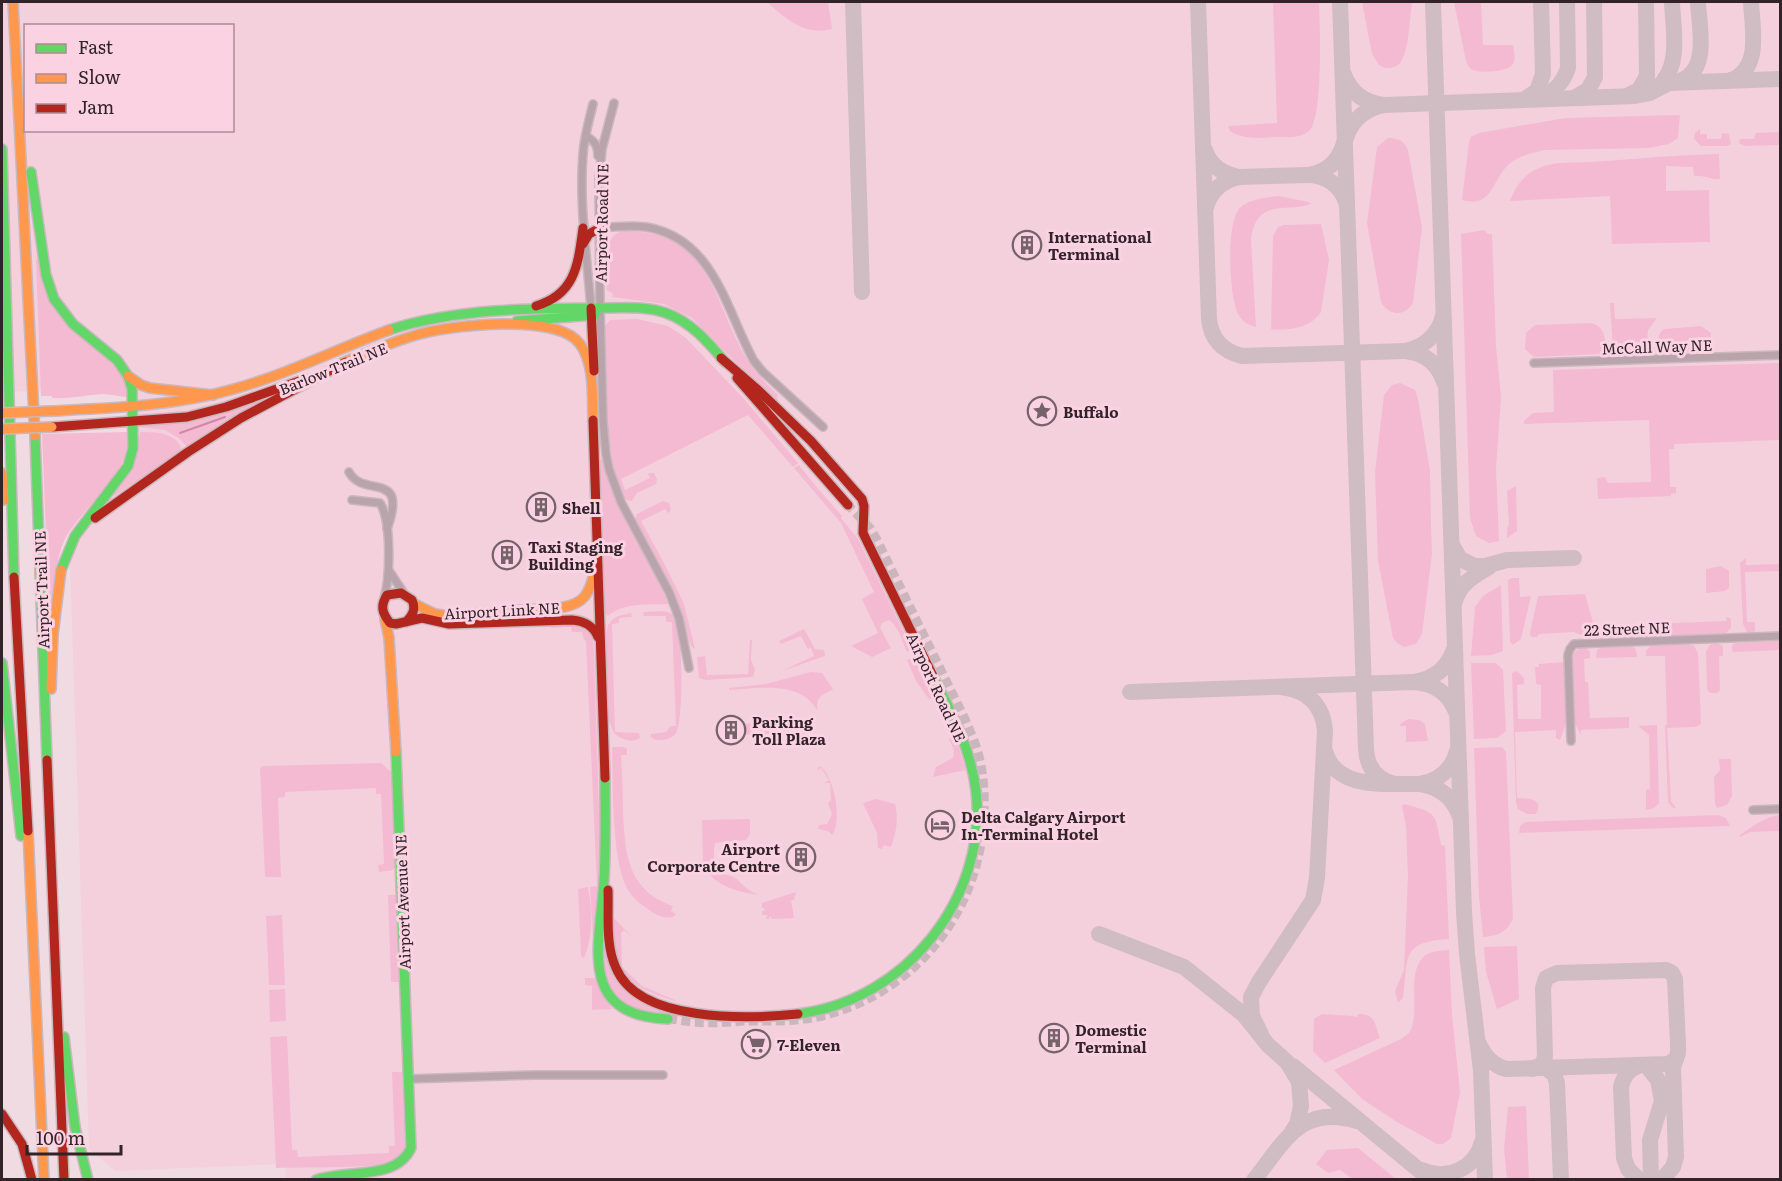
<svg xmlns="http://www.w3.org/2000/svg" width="1782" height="1181" font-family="Literata,serif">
	<rect width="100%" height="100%" fill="#f1dbe3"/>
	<path fill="#f4d0dd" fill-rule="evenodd" d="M2 2H1780V1179L286 1180 285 1164 115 1171 89 1149 69 535 93 478 130 450 128 388 2 392ZM26 26H232V130H26Z"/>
	<g fill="#f4bad1">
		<path d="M767 2H828L832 29C804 36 786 19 767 2Z"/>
		<path d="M1273 2H1319C1320 24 1323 115 1310 130 1301 139 1286 137 1275 137 1259 138 1244 140 1230 131L1228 126 1277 123Z"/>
		<path d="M1362 2H1412C1410 16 1409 55 1399 64 1395 68 1390 68 1385 68L1379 65 1372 54Z"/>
		<path d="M1454 2H1481L1483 45H1513C1514 51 1516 59 1513 64 1509 72 1478 74 1471 69 1469 68 1467 63 1466 61Z"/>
		<path d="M1680 115 1678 138 1669 144 1648 148 1544 150C1532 153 1518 156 1509 164 1492 180 1492 209 1462 200L1469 142 1471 137 1479 133 1565 118Z"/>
		<path d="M1700 129V134H1707V139H1721L1722 133 1729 134 1731 144 1727 146H1701L1694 139 1695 133Z"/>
		<path d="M1780 132V145L1745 146 1739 143 1740 139H1754L1756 133Z"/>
		<path d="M1388 138C1397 138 1404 140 1408 150L1422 228 1413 303C1404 317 1389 316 1381 302L1367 223 1377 147Z"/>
		<path d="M1719 154 1720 179C1710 180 1704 175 1694 176L1693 167 1666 166V191L1709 190 1710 242 1612 244 1610 196 1510 201C1515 187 1524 174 1539 168 1555 161 1574 163 1590 162 1633 159 1676 155 1719 154Z"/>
		<path d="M1278 196 1309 202 1311 204C1287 213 1256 197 1251 240L1256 327C1248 325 1242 321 1238 314 1229 296 1226 224 1239 209 1248 199 1265 198 1278 196Z"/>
		<path d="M1321 224 1329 260 1321 312C1311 328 1288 331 1271 329L1273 236 1278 227 1284 225Z"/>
		<path d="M1484 230 1488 234H1492L1496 346 1501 397 1496 469 1499 541 1489 543 1476 536 1470 518 1461 234Z"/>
		<path d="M623 231C715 230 712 306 750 364 758 376 768 385 778 395L777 397 779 403 757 384 692 318 664 304 612 297 613 294 607 290C607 272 600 236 623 231Z"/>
		<path d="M36 259H39L42 279 125 380 127 397C119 397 111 394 103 394 86 395 69 399 52 398V396H41Z"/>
		<path d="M1610 303H1614L1615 319 1657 318 1648 330 1647 343 1643 352 1621 354 1613 350Z"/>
		<path d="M637 319 668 326 686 338 744 399 798 463 793 467 748 415 621 479 625 490 650 478 648 473H654L657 479 656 484 637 493 632 501 626 500C602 460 606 374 604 327L610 320Z"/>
		<path d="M1592 323C1606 328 1609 344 1599 354L1534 357 1525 349 1526 333 1535 325Z"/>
		<path d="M1701 326 1711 333 1710 345 1706 349C1694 351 1661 357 1659 341 1658 336 1660 332 1664 329Z"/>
		<path d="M1780 363V440L1674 444V449H1669L1670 487H1676V493L1671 494V496L1598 499 1597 478 1605 477 1608 483 1651 482 1649 420 1524 424V421L1533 413 1554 412 1553 370Z"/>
		<path d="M1400 383 1415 390 1418 399 1430 471 1431 526 1432 554 1422 634 1416 644 1404 647 1397 643 1393 638 1378 561 1375 472 1384 395 1392 385Z"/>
		<path d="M279 392 187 447 180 439 165 430 139 427V425L238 407Z"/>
		<path d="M127 432C136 470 81 507 65 539 55 560 55 584 52 607H49L42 434Z"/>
		<path d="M140 432C155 432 178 432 182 451L114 496 113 493 135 462Z"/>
		<path d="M603 459 617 502 657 576 668 604C648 605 624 602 608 616L605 614 600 460Z"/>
		<path d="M799 465 819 490 842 516 841 518 858 539 912 649 907 652C902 641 899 627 889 620L882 623 880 628 891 648 872 657 851 646 878 633 862 599 874 592 841 523 794 468Z"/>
		<path d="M1516 486 1517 531 1507 538V528L1509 525 1507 491Z"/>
		<path d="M663 501 669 503 671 511 668 513 665 509 641 521 665 565 684 604 695 649 691 646 677 601 635 519 637 514Z"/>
		<path d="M1746 558V565L1780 564V571L1745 572 1747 622H1755V631L1753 633 1747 632 1743 624 1740 563Z"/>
		<path d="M1721 566 1729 571V588L1725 591 1706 593V569Z"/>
		<path d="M1512 578H1519L1520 597 1531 596 1521 639 1513 645 1510 642 1508 580Z"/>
		<path d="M1501 585 1503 651 1492 655 1471 656 1475 607 1483 596Z"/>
		<path d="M1585 594 1594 626 1726 621 1727 617 1731 619V628L1725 634 1590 639 1574 632 1539 634 1537 637H1531L1530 633 1538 596Z"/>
		<path d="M663 611C668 612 672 613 675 617 683 630 684 721 676 733 671 740 663 740 655 740L651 737V734L666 732 671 726H676L672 622H666V616H643L644 612Z"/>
		<path d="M631 613 632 617 619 618V623L612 624 615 732 639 733 640 738C632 744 621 739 614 733L609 721 606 634 608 625 612 620 618 616Z"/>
		<path d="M576 623C594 629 593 637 594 655L600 842 596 930 593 939 590 887 597 886 586 641 584 640 582 632H572L571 627 551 628V624Z"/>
		<path d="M804 629 815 649 824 650 825 656 782 671 814 656 811 648 808 649 801 636 781 644 779 641Z"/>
		<path d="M750 640H752L751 660 755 669 753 677 706 680 699 678 697 657 705 656 707 675 748 674Z"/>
		<path d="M1780 641V650L1733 652 1732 650V645L1735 643Z"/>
		<path d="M1715 642 1723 646V656H1719L1720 690 1717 693H1710L1707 689 1706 652 1709 646Z"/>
		<path d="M1688 644 1694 646 1698 653 1701 722 1700 725 1695 727 1667 728 1671 801 1676 808H1673L1668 802 1665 725H1667L1665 656H1646V651L1651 645Z"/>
		<path d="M1631 646 1636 649 1637 657 1596 658 1597 650 1600 648Z"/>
		<path d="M1580 648H1586L1590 651V658L1584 659 1585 682H1588L1590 718 1629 717V728L1581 730V735L1574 722 1572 659 1575 651Z"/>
		<path d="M916 655 936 696 929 699 916 681 907 660Z"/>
		<path d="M1564 662 1566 723 1560 740 1556 738V730L1515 732 1517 798C1527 798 1545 798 1536 814H1527L1518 809 1516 803 1512 673 1517 671 1524 678V684L1517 685 1518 719H1541V685L1536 684 1535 667H1539V664Z"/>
		<path d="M1471 663H1496L1503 670 1506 731 1497 738 1474 739Z"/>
		<path d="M811 672 822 673 833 689C824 695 814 696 818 711 815 707 812 703 809 700 789 682 753 689 729 690V688L766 684Z"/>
		<path d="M1409 719 1419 720 1425 724 1428 741 1406 742V726H1400L1401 723Z"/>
		<path d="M774 723 793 726 819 741 815 749C793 735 767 733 742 735V724Z"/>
		<path d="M1657 725 1659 803 1654 808 1646 810V790L1650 789 1649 735 1638 726Z"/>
		<path d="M955 736 966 770 933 777 936 767 953 758 954 750 949 739Z"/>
		<path d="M612 747H624L627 749V755H621C622 774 623 793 623 811 625 853 627 890 673 906L671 911 676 914 673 917C664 919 655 915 648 909 640 904 633 898 628 890 611 861 613 782 612 747Z"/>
		<path d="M1502 747 1506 752 1513 918C1508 932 1497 936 1483 937L1479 897 1474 748Z"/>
		<path d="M1719 759H1731L1732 796 1727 805 1717 808 1715 804 1714 777 1720 770Z"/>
		<path d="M381 763 392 773 395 865 393 870 379 872 378 865 384 864 381 794H376V788L285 792V797L278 798 281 877H265L260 768 263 766Z"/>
		<path d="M819 766C834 773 843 822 832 835L828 831 818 829 819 825 827 824 832 814 828 803 831 800 830 783H824L829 780 821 768 817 771Z"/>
		<path d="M876 799 895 804C899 817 896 834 891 847L884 845 882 849 878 848 877 833 863 803Z"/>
		<path d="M1404 804C1437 813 1435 812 1441 845L1445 846 1449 939C1399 942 1409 958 1403 998L1398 1003 1395 991 1404 970 1408 876 1406 826 1402 806Z"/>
		<path d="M1718 815 1726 818 1730 826 1519 833 1520 826 1525 822Z"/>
		<path d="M1780 815V831L1750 832 1740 837V835C1751 827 1766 816 1780 815Z"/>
		<path d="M750 819V834L746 840 715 843C713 853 713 867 724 874 729 876 734 876 738 880 744 887 751 892 759 895 743 893 722 888 711 876 706 871 705 865 700 861H703L702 820Z"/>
		<path d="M588 887C592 911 594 935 584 958L581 956V953L578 889Z"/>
		<path d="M796 892 794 900H791L794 918 772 919 770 916 769 919H766L767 915H762V911L765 910 764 908H762V903Z"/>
		<path d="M388 895H396L399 982H391Z"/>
		<path d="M282 915 285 985H269L266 916Z"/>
		<path d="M611 915 634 939 624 930 621 933 622 967 642 986 679 1002C624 987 614 971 611 915Z"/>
		<path d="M604 932 615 974 668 1008V1014C607 1011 600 989 604 932Z"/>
		<path d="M1517 946 1519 999 1497 1009 1486 972 1484 947Z"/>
		<path d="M1449 950 1452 1015 1460 1092 1451 1138 1443 1144H1437L1397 1122 1362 1099 1334 1070 1401 1039C1401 1039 1408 1034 1409 1033 1422 1014 1404 970 1426 955 1433 950 1442 951 1449 950Z"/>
		<path d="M585 978H595L601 993 612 1009 592 1010V986L585 985Z"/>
		<path d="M285 989 286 1021 270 1022 269 990Z"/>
		<path d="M1322 1014 1354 1016 1355 1017H1357L1358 1014C1376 1014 1374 1023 1380 1038L1325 1063 1313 1051 1314 1019Z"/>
		<path d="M287 1036 292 1150H297L298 1157 389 1153V1146H395L392 1072H402L405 1145C404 1152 403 1157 397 1161 384 1169 296 1167 276 1168L270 1037Z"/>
		<path d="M1526 1106 1529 1179H1507L1504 1149 1508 1107Z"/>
		<path d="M1358 1148 1396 1179H1353L1340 1170 1328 1173 1316 1164 1327 1150Z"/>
	</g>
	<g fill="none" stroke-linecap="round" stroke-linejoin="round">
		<path stroke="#cf88a6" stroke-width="2" d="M180 433 225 417"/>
		<g stroke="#d0bcc3" stroke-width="16">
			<path d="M853 2 862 292"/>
			<path d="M1198 2 1209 319C1211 339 1222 351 1242 356L1405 351"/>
			<path d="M1340 2 1366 749C1367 768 1377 780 1395 784"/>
			<path d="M1433 2 1464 912 1467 954 1481 1071 1485 1180"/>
			<path d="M1344 75C1351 93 1364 103 1384 105 1365 109 1352 119 1346 138"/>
			<path d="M1731 80C1762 69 1752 27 1751 2"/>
			<path d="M1677 82C1711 73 1699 28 1698 2"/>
			<path d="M1657 88C1682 67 1673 30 1672 2"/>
			<path d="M1627 96 1639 90 1647 76 1646 2"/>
			<path d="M1574 98 1588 90 1595 77 1594 2"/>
			<path d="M1525 99 1537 91 1543 74 1541 2"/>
			<path d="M1536 99C1552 95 1563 83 1568 68L1567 2"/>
			<path d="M1384 105 1635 96 1650 93 1669 83 1780 79"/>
			<path d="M1344 143C1339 161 1327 172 1309 175 1327 176 1340 185 1346 202"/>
			<path d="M1205 150C1210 166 1223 174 1239 177 1222 181 1211 190 1206 207"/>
			<path d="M1239 177 1309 175"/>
			<path d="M1443 316C1438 335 1424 347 1405 351 1424 353 1438 363 1444 382"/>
			<path d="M1452 545 1460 559 1475 566H1485L1507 560 1574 558"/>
			<path d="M1454 604C1459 584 1472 577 1489 567"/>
			<path d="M1414 682C1434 679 1448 668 1454 649"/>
			<path d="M1130 692 1413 682C1433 683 1449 693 1456 712"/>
			<path d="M1325 751C1336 791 1387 783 1420 784"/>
			<path d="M1457 751C1452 770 1438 781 1420 784 1439 787 1453 797 1459 815"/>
			<path d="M1099 934 1184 967 1244 1015 1268 1045 1287 1062 1299 1082 1301 1106 1297 1124 1292 1132"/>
			<path d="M1261 1034 1252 1016 1251 997 1259 982 1313 900 1317 878 1325 731C1323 704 1307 690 1281 687"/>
			<path d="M1479 1044C1485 1056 1492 1065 1506 1069L1668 1064 1676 1059"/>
			<path d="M1646 1065 1658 1080 1662 1101 1650 1140 1651 1180"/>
			<path d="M1293 1066 1431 1180"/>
			<path d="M1546 1068 1554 1074 1557 1083 1561 1180"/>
			<path d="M1532 1069 1543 1064 1545 1056 1543 988 1546 978 1557 973 1666 970 1672 973 1675 979 1678 1044V1053L1673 1067 1676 1157 1673 1167 1662 1180"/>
			<path d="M1422 1170C1447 1181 1475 1169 1482 1142"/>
			<path d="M1254 1180C1285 1141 1301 1104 1357 1121"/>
			<path d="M1639 1180 1628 1169 1624 1158 1621 1087C1624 1075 1629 1069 1641 1065"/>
		</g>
		<path stroke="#cbb6be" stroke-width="9" stroke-dasharray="9 4.5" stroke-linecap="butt" d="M668 1019C677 1019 686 1022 695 1022 712 1024 729 1022 745 1021 771 1021 797 1022 822 1016 918 992 982 909 984 811 985 791 983 769 977 749 974 739 969 729 965 719L876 538 870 528 848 505"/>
		<g stroke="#c9b8be" stroke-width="10">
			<g id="street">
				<path d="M614 103 602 149 599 180 600 308 603 421 606 454 609 469 621 502 669 592 679 618 689 668"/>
				<path d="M586 136C595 141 598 146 598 156"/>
				<path d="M600 228C615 227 631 225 646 227 714 238 726 310 754 361L763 372 823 427"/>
				<path d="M591 308C587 257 579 205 583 154 584 137 589 121 593 104"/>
				<path d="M1534 363 1780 355"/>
				<path d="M349 472C363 499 409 469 387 529"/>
				<path d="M352 500 380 503C392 522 390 578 384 599"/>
				<path d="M390 572 403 592"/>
				<path d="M1571 741 1568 655 1570 649 1574 644 1780 636"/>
				<path d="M1753 810 1780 809"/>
				<path d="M408 1079 534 1075H663"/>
			</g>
		</g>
		<g stroke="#c9b8be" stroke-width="12">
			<g id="fast">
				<path d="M2 149 14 577"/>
				<path d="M31 172 46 275 54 299 73 324 117 360 128 376 132 389 133 448 128 466 75 536 61 570"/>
				<path d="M517 321 595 315"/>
				<path d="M389 330C455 308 538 308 607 308 627 308 647 306 666 313 691 322 708 342 725 362"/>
				<path d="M35 436 47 760"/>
				<path d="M2 663 21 836"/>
				<path d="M605 778C605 812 606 846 604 880 600 944 576 1016 668 1019"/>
				<path d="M798 1014C905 1001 988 898 976 791 971 749 952 713 933 676"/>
				<path d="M64 1037 75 1127 88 1180"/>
				<path d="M316 1180C347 1169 396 1181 411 1148L396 752"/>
			</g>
		</g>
		<g stroke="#c9b8be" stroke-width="12">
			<g id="slow">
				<path d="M13 2 35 436"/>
				<path d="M342 363C368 353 393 341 420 334 453 325 558 313 580 344 595 365 592 396 593 420"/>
				<path d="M128 376 141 385 150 388 213 395"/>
				<path d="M52 411C113 408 175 406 234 389 288 374 337 349 389 330"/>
				<path d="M2 473 4 500"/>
				<path d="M413 603 435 614 449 616 564 607C584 603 589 594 594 574"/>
				<path d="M385 619 389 638 396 752"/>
				<path d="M51 689 53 635 61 570"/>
				<path d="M28 831 44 1180"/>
			</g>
		</g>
		<g stroke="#c9b8be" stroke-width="12">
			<g id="jam">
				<path d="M583 244 589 234 600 228"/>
				<path d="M536 306C576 294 578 264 583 228"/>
				<path d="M591 308 594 371"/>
				<path d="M721 358 758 390 811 441 862 499 864 506 863 533 933 676"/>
				<path d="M737 378 848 505"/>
				<path d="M593 420 605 778"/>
				<path d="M52 427 187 417 226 407 305 379"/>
				<path d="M95 518 188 452 241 418 346 362"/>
				<path d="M14 577 28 831"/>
				<path d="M406 622C413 615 416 609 412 600L401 593 387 595C380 606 382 613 390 623L396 624 422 618 449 624 572 620C584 621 593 625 598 637"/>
				<path d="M47 760 64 1180"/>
				<path d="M608 890C609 915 605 944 616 968 639 1023 748 1019 798 1014"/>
				<path d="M2 1114 22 1144 32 1180"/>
			</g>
		</g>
		<use href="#street" stroke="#baa4ac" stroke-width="7"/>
		<use href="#fast" stroke="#63d668" stroke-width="9"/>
		<use href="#slow" stroke="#ff974d" stroke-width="9"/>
		<use href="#jam" stroke="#b3261e" stroke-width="9"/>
		<g stroke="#c9b8be" stroke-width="12" stroke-linecap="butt">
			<g id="slow-bridge">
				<path d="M2 413 52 411"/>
				<path d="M2 429 52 427"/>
			</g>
		</g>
		<use href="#slow-bridge" stroke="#ff974d" stroke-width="9"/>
	</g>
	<defs>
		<g id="building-ring" transform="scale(1.5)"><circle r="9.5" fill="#fad2e1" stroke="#756369" stroke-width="1.5"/><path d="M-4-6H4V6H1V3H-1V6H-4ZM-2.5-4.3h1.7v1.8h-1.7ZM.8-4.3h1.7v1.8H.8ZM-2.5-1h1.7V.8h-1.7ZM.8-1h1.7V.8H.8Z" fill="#756369"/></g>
		<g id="sight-ring" transform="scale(1.5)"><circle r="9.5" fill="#fad2e1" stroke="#756369" stroke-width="1.5"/><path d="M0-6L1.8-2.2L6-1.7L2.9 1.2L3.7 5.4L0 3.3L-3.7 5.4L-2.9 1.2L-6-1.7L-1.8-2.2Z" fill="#756369"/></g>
		<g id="hotel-ring" transform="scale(1.5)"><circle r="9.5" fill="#fad2e1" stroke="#756369" stroke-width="1.5"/><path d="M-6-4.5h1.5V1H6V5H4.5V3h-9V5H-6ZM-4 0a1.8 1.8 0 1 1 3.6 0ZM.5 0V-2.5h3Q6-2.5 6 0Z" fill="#756369"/></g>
		<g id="supermarket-ring" transform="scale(1.5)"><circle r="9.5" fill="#fad2e1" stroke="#756369" stroke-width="1.5"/><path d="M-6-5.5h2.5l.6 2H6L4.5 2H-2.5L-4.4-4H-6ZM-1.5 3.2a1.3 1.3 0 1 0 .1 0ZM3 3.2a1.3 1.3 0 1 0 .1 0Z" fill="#756369"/></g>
	</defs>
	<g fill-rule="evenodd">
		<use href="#building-ring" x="1027" y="245"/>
		<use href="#sight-ring" x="1042" y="411"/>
		<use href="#building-ring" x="541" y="507"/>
		<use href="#building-ring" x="507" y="555"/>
		<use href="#building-ring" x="731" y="730"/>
		<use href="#hotel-ring" x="940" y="825"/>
		<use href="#building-ring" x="801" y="857"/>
		<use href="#building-ring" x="1054" y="1038"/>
		<use href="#supermarket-ring" x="756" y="1044"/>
	</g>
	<g text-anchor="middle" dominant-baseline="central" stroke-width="6" stroke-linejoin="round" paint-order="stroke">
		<g font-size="15" fill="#322328" stroke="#fad2e1">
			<text transform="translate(601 223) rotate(-89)">Airport Road NE</text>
			<text transform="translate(1657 346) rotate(-2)">McCall Way NE</text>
			<text transform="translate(333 368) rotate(-22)">Barlow Trail NE</text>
			<text transform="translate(41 590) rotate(-92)">Airport Trail NE</text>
			<text transform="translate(502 610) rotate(-3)">Airport Link NE</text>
			<text transform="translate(1627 628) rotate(-2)">22 Street NE</text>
			<text transform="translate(937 687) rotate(65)">Airport Road NE</text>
			<text transform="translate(402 902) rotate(-92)">Airport Avenue NE</text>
		</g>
		<g font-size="15" font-weight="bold" fill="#322328" stroke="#fad2e1" text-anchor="start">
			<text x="1048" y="236">International<tspan x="1048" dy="17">Terminal</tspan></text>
			<text x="1063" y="411">Buffalo</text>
			<text x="562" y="507">Shell</text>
			<text x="528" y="546">Taxi Staging<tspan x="528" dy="17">Building</tspan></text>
			<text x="752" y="721">Parking<tspan x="752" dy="17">Toll Plaza</tspan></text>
			<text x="961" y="816">Delta Calgary Airport<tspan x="961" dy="17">In-Terminal Hotel</tspan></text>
			<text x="780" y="848" text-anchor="end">Airport<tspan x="780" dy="17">Corporate Centre</tspan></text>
			<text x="1075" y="1029">Domestic<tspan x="1075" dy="17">Terminal</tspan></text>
			<text x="777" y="1044">7-Eleven</text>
		</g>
	</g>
	<rect width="1782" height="1181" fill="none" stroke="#322328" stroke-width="6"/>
	<rect x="24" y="24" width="210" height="108" fill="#fad2e1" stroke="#aa8c97" stroke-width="1.5"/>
	<rect x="36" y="44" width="30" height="9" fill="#63d668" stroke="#aa8c97" stroke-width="1.5"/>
	<text x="78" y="54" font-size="18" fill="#322328">Fast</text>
	<rect x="36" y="74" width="30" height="9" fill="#ff974d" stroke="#aa8c97" stroke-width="1.5"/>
	<text x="78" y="84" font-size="18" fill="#322328">Slow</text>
	<rect x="36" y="104" width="30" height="9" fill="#b3261e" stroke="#aa8c97" stroke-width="1.5"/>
	<text x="78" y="114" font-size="18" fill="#322328">Jam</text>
	<path d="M27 1145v9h94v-9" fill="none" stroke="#322328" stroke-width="3"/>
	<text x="36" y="1145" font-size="18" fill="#322328" stroke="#fad2e1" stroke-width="4.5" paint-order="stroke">100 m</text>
</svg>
